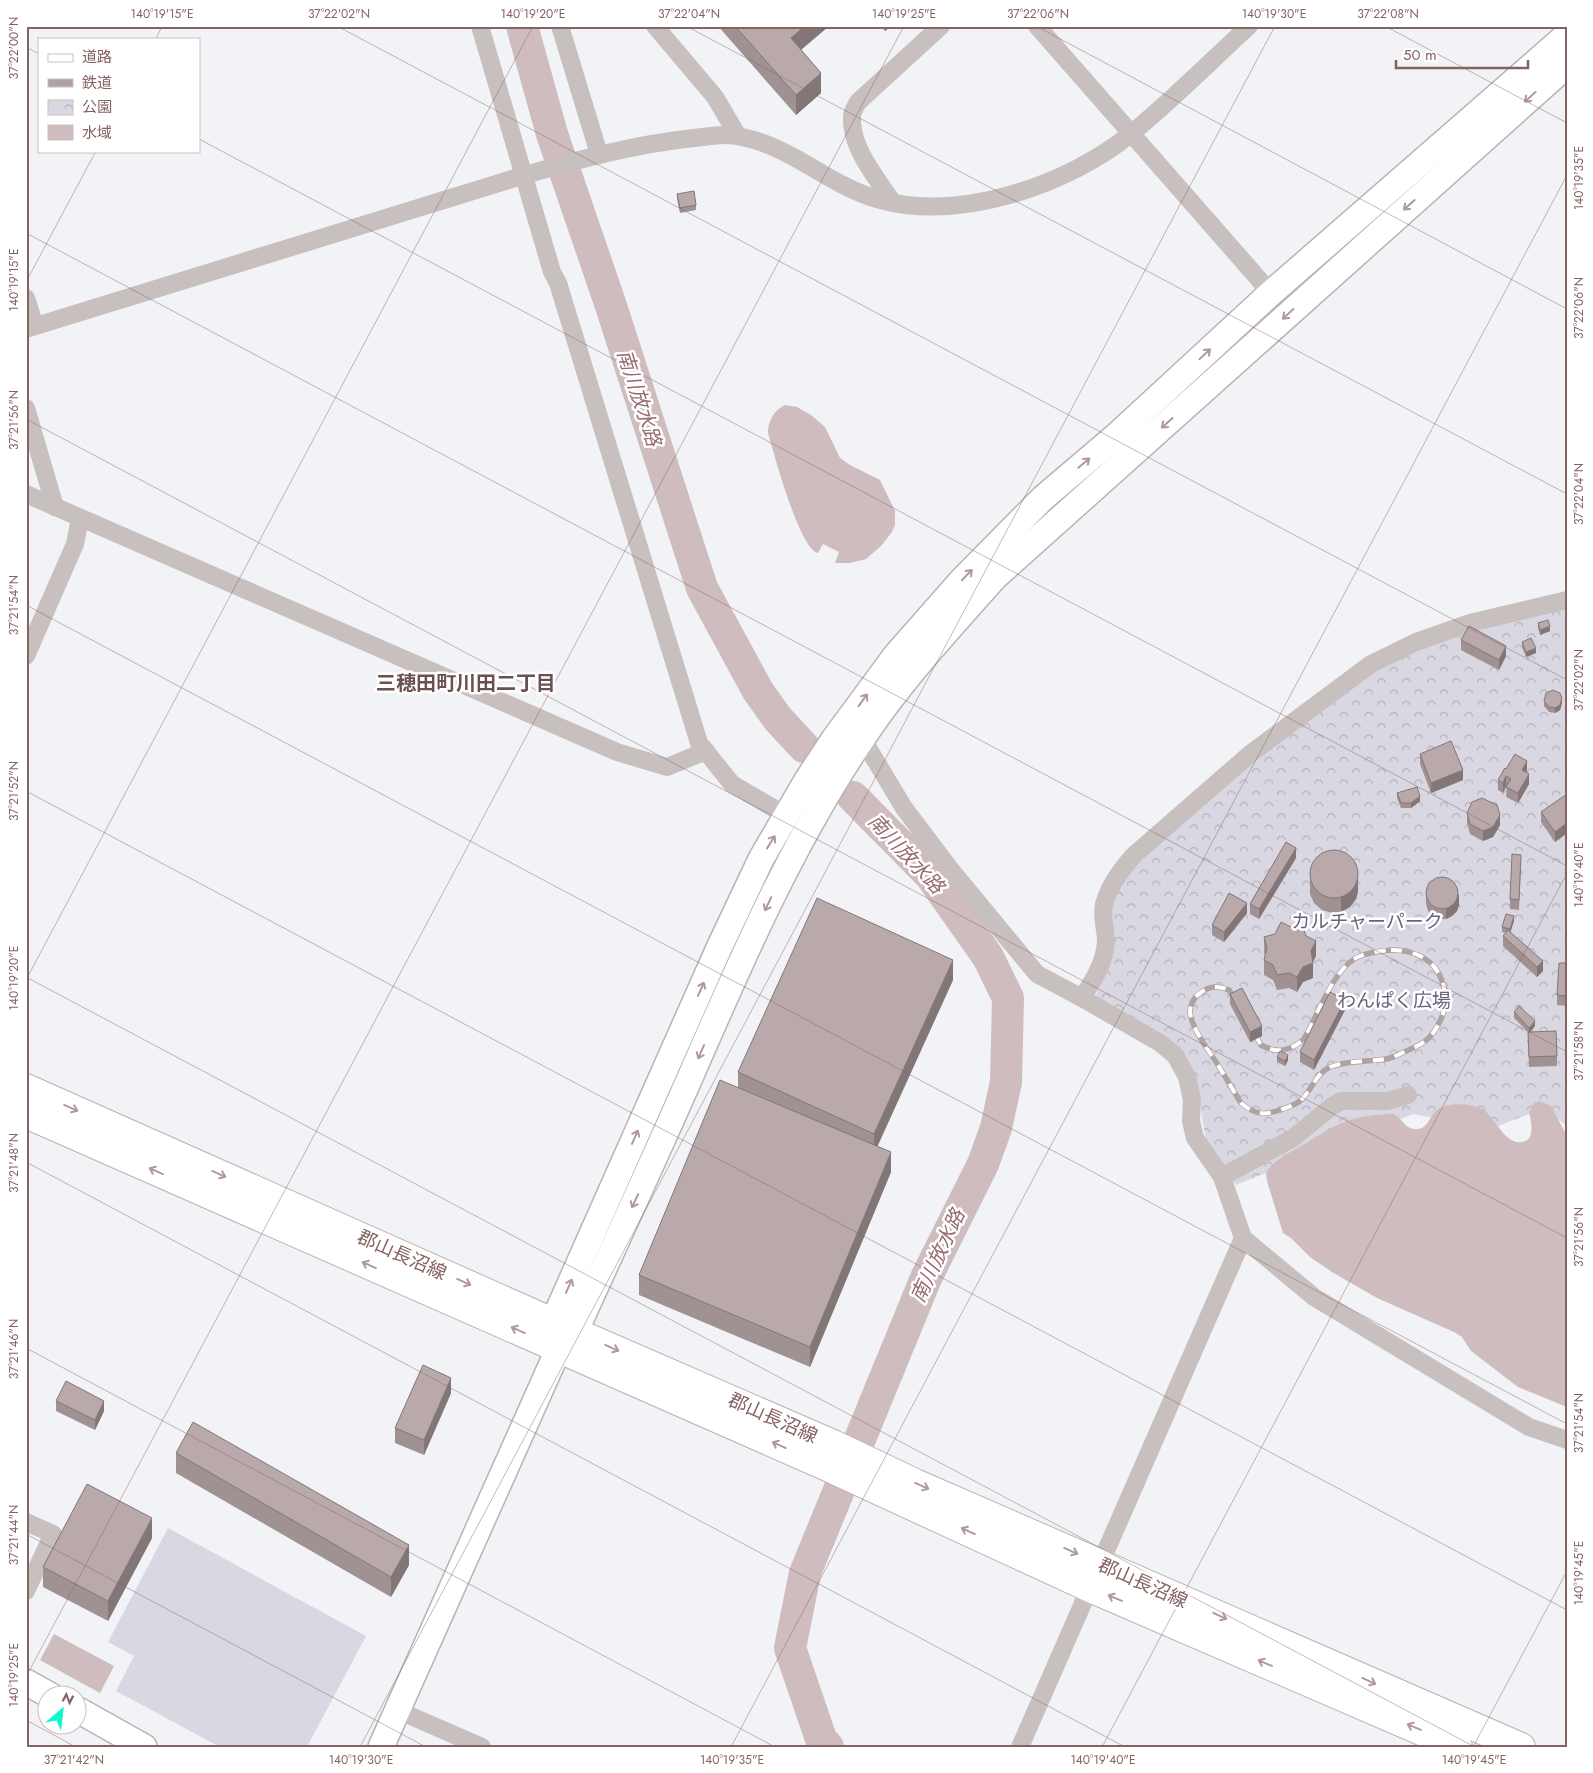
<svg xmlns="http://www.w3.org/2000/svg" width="1593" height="1773" font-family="Jost,'Noto Sans JP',sans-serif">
	<defs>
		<pattern id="park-crowns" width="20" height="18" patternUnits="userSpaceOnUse" patternTransform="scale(1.25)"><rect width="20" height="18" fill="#d8d7e2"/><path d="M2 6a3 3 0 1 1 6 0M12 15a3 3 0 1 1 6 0" fill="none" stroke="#b5b2bb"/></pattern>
	</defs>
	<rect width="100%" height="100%" fill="#f1f3f6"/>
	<path fill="url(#park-crowns)" d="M1567 605V1127L1546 1107 1491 1129 1413 1114 1236 1185 1207 1145 1197 1088 1096 996 1110 953 1107 919 1118 881 1187 812 1376 666 1426 644Z"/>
	<path fill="#d8d7e2" d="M168 1528 366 1636 307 1747H220L116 1691 134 1656 108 1642Z"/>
	<g fill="#cebcbe">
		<path d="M785 405 797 407 811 415 825 427 840 458 850 465 880 480 895 511V525L892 532 881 546 866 559 850 563H835L839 552 823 544 818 553C800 550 774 454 768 433 768 421 774 410 785 405Z"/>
		<path d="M1539 1101 1551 1106 1567 1136V1407L1518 1387 1471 1351 1462 1337 1454 1332 1377 1298 1332 1272 1310 1257 1291 1238 1283 1233 1267 1181 1266 1173C1273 1160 1288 1154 1301 1146 1330 1129 1342 1118 1377 1115 1382 1115 1388 1113 1393 1114 1403 1117 1403 1130 1418 1129 1428 1128 1429 1117 1436 1111 1446 1102 1468 1103 1480 1108 1495 1114 1503 1145 1522 1142 1536 1140 1531 1121 1529 1112L1534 1103Z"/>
		<path d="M54 1634 114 1666 100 1693 40 1660Z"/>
	</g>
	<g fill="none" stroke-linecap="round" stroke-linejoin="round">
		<g stroke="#cebcbe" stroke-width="32">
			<path d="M522 26 552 134 610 303 702 588 758 691 778 719 804 747"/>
			<path d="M828 1747 821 1739 790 1648 805 1573 926 1278 983 1164 996 1128 1006 1082 1008 998 988 957 931 876 853 797"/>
		</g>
		<g stroke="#bdb2b1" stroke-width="28">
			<g id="secondary">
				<path d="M557 1341 553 1322 719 948 761 859 807 780 834 739 896 655 962 580 1043 498 1116 436 1271 293 1567 35"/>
				<path d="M26 1682 51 1696"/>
				<path d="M78 1710 144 1747"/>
				<path d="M381 1747 559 1348 575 1332C614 1246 654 1160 692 1073 742 958 792 843 862 739 901 680 949 629 995 577L1567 65"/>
			</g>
		</g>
		<g stroke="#bcb3b2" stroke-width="30">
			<g id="primary">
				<path d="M26 1088 575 1332 833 1444 915 1483 1521 1747"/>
				<path d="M26 1114 823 1465 1090 1588 1458 1747"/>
			</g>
		</g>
		<g stroke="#c8bfbf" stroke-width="18">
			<path d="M480 26 552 272 558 283 699 743 732 784 787 816"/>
			<path d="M560 26 599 154"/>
			<path d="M655 26 715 97 738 136"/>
			<path d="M1037 26 1271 293"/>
			<path d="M893 203C877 178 850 148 852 116 852 111 856 106 858 102L941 26"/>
			<path d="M26 298 35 326"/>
			<path d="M26 329 525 175C581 159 636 144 694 138 709 136 727 133 742 137 792 147 829 185 877 199 959 223 1069 185 1133 132 1173 99 1211 61 1249 26"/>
			<path d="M26 408 55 507"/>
			<path d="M26 494 617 752 667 767 706 751"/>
			<path d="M26 656 75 544 80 518"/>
			<path d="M862 738 904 808 951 870 1037 974 1082 998C1093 981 1105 962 1106 942 1106 929 1101 917 1104 904 1110 884 1121 870 1134 855L1250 754 1371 664 1416 642 1470 623 1567 600"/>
			<path d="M1082 998 1160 1043 1175 1055 1187 1077 1192 1100 1191 1121 1195 1138 1222 1177 1243 1238 1314 1297 1529 1427 1567 1440"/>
			<path d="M1222 1177 1293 1138 1331 1107 1341 1101H1388L1408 1095"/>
			<path d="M26 1522 53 1534 26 1591"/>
			<path d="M397 1710 482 1747"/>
			<path d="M1020 1747 1243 1238"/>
		</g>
		<use href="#secondary" stroke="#fff" stroke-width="25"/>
		<use href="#primary" stroke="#fff" stroke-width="28"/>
		<g stroke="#afa2a2" stroke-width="5.5">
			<path id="rail" d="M1391 950C1409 950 1430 956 1439 974 1447 990 1448 1005 1440 1021 1431 1040 1423 1044 1404 1052 1398 1055 1392 1058 1386 1059 1368 1062 1348 1060 1330 1067 1316 1073 1311 1092 1300 1101 1296 1104 1291 1106 1286 1108 1266 1115 1258 1117 1241 1103 1234 1092 1228 1081 1221 1070 1212 1054 1192 1031 1190 1012 1190 1005 1194 997 1200 993 1210 986 1218 985 1229 990L1261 1045C1277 1054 1290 1051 1304 1039 1318 1015 1334 966 1360 956 1369 952 1381 951 1391 950Z"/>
		</g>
		<use href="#rail" stroke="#fff" stroke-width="4" stroke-dasharray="11" stroke-linecap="butt"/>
	</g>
	<g fill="#a09192">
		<path d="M718 26H829L801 50 821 93 796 115Z"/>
		<path d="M880 26H891L885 31Z"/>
		<path d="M677 194 696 205V210L680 213 677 199Z"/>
		<path d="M1538 623 1550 631 1540 635 1538 628Z"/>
		<path d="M1461 640 1506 656 1499 670 1461 650Z"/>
		<path d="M1522 642 1536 653 1526 657 1522 647Z"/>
		<path d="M1544 701 1562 703 1560 710 1555 713 1549 712 1544 706Z"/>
		<path d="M1420 754 1463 780 1431 793 1420 764Z"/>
		<path d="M1506 769 1527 771 1526 773 1529 784 1518 803 1506 797 1507 786 1503 793 1498 790V780Z"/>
		<path d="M1397 793 1420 801 1411 808H1401L1397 798Z"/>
		<path d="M1567 794V833L1555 842 1541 822V812Z"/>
		<path d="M1467 813 1500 825 1493 837 1483 841 1470 834 1467 823Z"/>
		<path d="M1296 858 1259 919 1250 914V904Z"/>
		<path d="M1521 865 1519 910 1510 909V899Z"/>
		<path d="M1310 868 1358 892 1356 899 1350 907 1341 912 1332 913 1322 910 1314 903 1310 894Z"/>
		<path d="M1426 894 1459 905 1457 911 1452 916 1446 919H1439L1432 916 1428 911 1426 904Z"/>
		<path d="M1247 913 1224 942 1212 935V925Z"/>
		<path d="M1514 921 1510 932 1543 971 1537 977 1503 946V936L1506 933 1502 932V927Z"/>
		<path d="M1306 936 1316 956 1313 962V978L1303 982 1297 992 1289 988 1277 990 1273 980 1264 975V960L1265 956 1264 952V937Z"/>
		<path d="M1567 963V1006L1557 1005V995Z"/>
		<path d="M953 980 877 1146 891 1172 810 1367 639 1295V1275L738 1088V1072Z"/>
		<path d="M1230 994 1262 1036 1250 1042 1230 1004Z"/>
		<path d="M1345 1010 1314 1070 1300 1062V1052Z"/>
		<path d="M1514 1012 1535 1026 1531 1032 1557 1056V1066L1529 1067 1528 1042V1032L1514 1018Z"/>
		<path d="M1277 1057 1288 1060 1285 1066 1277 1062Z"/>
		<path d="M451 1393 424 1455 395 1443V1428Z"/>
		<path d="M56 1401 104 1411 95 1430 56 1411Z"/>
		<path d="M176 1453 409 1565 391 1597 176 1473Z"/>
		<path d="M152 1538 108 1621 43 1587V1567Z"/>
	</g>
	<g fill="#827677">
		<path d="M805 26H829L791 58V38Z"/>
		<path d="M885 26H891L885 31Z"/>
		<path d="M821 73V93L796 115V95Z"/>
		<path d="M1550 626V631L1540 635V630Z"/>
		<path d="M1506 646V656L1499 670V660Z"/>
		<path d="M1536 648V653L1526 657V652Z"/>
		<path d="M1562 698V703L1560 710 1555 713V708Z"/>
		<path d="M1527 761V771L1522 780V770Z"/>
		<path d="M1463 770V780L1431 793V783Z"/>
		<path d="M1529 774V784L1518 803V793Z"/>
		<path d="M1506 776V786L1503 793V783Z"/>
		<path d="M1420 796V801L1411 808V803Z"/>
		<path d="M1500 815V825L1493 837 1483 841V831Z"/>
		<path d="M1567 823V833L1555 842V832Z"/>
		<path d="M1296 848V858L1259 919V909Z"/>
		<path d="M1358 877V892L1356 899 1350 907 1341 912V897Z"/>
		<path d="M1459 894V905L1457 911 1452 916 1446 919V909Z"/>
		<path d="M1247 903V913L1224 942V932Z"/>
		<path d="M1514 916V921L1510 934V929Z"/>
		<path d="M1316 941V956L1312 963H1313V978L1303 982 1297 992V977Z"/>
		<path d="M953 960V980L874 1154V1134Z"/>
		<path d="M1543 961V971L1537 977V967Z"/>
		<path d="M1345 1000V1010L1314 1070V1060Z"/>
		<path d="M1535 1021V1026L1529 1033V1028Z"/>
		<path d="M1262 1026V1036L1250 1042V1032Z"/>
		<path d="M1288 1055V1060L1285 1066V1061Z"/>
		<path d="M891 1152V1172L810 1367V1347Z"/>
		<path d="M451 1378V1393L424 1455V1440Z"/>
		<path d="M104 1401V1411L95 1430V1420Z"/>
		<path d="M152 1518V1538L108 1621V1601Z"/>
		<path d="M409 1545V1565L391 1597V1577Z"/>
	</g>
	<g fill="#baa9aa" stroke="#827677">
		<path d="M735 26H805L791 38 821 73 796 95Z"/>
		<path d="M694 191 696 205 680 208 677 194Z"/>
		<path d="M1548 620 1550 626 1540 630 1538 623Z"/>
		<path d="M1469 626 1506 646 1499 660 1461 640Z"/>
		<path d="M1531 638 1536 648 1526 652 1522 642Z"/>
		<path d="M1553 690 1560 693 1562 698 1560 705 1555 708 1549 707 1544 701 1546 693Z"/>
		<path d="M1451 741 1463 770 1431 783 1420 754Z"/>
		<path d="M1515 754 1527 761 1522 770 1529 774 1518 793 1506 787 1511 779 1506 776 1503 783 1498 780 1505 768 1506 769Z"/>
		<path d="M1417 787 1420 796 1411 803H1401L1397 793Z"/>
		<path d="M1567 794V823L1555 832 1541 812Z"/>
		<path d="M1482 798 1497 805 1500 815 1493 827 1483 831 1470 824 1467 813 1472 802Z"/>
		<path d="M1286 842 1296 848 1259 909 1250 904Z"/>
		<circle cx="1334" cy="874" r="24"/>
		<path d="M1512 854 1521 855 1519 900 1510 899Z"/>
		<circle cx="1442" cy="893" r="16"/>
		<path d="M1229 893 1247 903 1224 932 1212 925Z"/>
		<path d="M817 898 953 960 874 1134 738 1072Z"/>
		<path d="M1506 914 1514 916 1510 929 1502 927Z"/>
		<path d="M1281 922 1291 927 1302 924 1306 936 1316 941 1311 951 1313 963 1303 967 1297 977 1289 973 1277 975 1273 965 1264 960 1267 948 1264 937 1275 934Z"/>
		<path d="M1508 930 1543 961 1537 967 1503 936Z"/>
		<path d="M1559 963H1567V996L1557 995Z"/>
		<path d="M1242 988 1262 1026 1250 1032 1230 994Z"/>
		<path d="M1330 992 1345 1000 1314 1060 1300 1052Z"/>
		<path d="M1519 1006 1535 1021 1529 1028 1514 1012Z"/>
		<path d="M1556 1031 1557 1056 1529 1057 1528 1032Z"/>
		<path d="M1280 1051 1288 1055 1285 1061 1277 1057Z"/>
		<path d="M720 1080 891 1152 810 1347 639 1275Z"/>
		<path d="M423 1365 451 1378 424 1440 395 1428Z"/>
		<path d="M66 1381 104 1401 95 1420 56 1401Z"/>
		<path d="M193 1422 409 1545 391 1577 176 1453Z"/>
		<path d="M87 1484 152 1518 108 1601 43 1567Z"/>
	</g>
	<defs><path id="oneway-shaft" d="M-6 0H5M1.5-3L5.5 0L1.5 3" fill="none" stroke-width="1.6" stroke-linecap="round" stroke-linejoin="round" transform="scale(1.25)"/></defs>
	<g stroke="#b09998">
		<use href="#oneway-shaft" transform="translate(1530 97) rotate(138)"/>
		<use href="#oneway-shaft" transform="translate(1409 205) rotate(138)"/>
		<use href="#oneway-shaft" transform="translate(1288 314) rotate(137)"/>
		<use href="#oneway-shaft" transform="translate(1205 354) rotate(-43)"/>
		<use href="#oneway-shaft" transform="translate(1167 423) rotate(138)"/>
		<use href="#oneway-shaft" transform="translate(1084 463) rotate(-40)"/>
		<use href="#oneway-shaft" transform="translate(967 575) rotate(-46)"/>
		<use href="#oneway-shaft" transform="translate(863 700) rotate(-54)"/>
		<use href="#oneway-shaft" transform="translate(771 842) rotate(-58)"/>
		<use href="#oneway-shaft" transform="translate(768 904) rotate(115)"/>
		<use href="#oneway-shaft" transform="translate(701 989) rotate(-66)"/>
		<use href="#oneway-shaft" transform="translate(701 1052) rotate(114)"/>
		<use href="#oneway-shaft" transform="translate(71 1108) rotate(24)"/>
		<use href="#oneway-shaft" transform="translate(635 1137) rotate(-66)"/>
		<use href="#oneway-shaft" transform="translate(156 1171) rotate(-156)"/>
		<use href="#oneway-shaft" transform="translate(219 1174) rotate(24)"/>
		<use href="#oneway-shaft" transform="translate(635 1201) rotate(115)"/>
		<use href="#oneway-shaft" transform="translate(369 1265) rotate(-156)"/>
		<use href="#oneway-shaft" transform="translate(464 1282) rotate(24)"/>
		<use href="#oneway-shaft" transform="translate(569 1286) rotate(-66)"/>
		<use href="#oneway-shaft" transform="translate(518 1330) rotate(-156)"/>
		<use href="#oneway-shaft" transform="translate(612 1348) rotate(24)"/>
		<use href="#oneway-shaft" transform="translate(779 1445) rotate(-156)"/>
		<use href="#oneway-shaft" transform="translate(922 1486) rotate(24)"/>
		<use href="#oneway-shaft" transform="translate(968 1531) rotate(-155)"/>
		<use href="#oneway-shaft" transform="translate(1071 1551) rotate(24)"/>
		<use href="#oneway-shaft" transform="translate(1115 1598) rotate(-157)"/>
		<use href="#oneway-shaft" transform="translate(1220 1616) rotate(24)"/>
		<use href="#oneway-shaft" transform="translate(1265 1663) rotate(-157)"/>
		<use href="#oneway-shaft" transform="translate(1369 1681) rotate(24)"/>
		<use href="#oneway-shaft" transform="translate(1414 1727) rotate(-157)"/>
	</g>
	<path fill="none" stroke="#866261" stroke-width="1" stroke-opacity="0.45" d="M337 26 1567 680M686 26 1567 494M1036 26 1567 309M1385 26 1567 123M156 39 162 26M26 47 39 54M199 139 1567 866M26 233 1567 1052M26 282 96 151M26 419 1567 1238M26 605 1567 1424M26 791 1567 1610M26 977 1475 1747M26 980 533 26M26 1162 1125 1747M26 1348 775 1747M26 1534 426 1747M26 1677 904 26M26 1720 76 1747M360 1747 1275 26M731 1747 1567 175M1102 1747 1567 873M1473 1747 1567 1571"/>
	<g text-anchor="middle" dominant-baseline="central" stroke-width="5" stroke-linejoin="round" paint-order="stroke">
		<g font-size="19" fill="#6b617c" stroke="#fff">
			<text x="1367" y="921">カルチャーパーク</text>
			<text x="1394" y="1000">わんぱく広場</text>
		</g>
		<g font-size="19" fill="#866261" stroke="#fff">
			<text transform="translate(402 1255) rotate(24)">郡山長沼線</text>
			<text transform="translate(773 1418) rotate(24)">郡山長沼線</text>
			<text transform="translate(1143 1583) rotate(24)">郡山長沼線</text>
		</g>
		<g font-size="20" font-style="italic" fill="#986a71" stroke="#fff">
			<text transform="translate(639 398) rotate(72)">南川放水路</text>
			<text transform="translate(906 854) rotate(47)">南川放水路</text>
			<text transform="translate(938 1256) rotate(-65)">南川放水路</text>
		</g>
		<g font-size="20" font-weight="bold" fill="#6a5150" stroke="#fff">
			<text x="466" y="683">三穂田町川田二丁目</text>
		</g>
	</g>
	<rect width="1593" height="1773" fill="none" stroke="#ffffff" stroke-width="55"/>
	<rect x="38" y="38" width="162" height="115" fill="#ffffff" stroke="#cfc0c0"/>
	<rect x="48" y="54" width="25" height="8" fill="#ffffff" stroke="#cfc0c0"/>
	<text x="82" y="62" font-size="15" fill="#866261">道路</text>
	<rect x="48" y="79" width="25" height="8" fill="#afa2a2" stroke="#cfc0c0"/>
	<text x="82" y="88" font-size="15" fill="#866261">鉄道</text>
	<rect x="48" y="100" width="25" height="15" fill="url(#park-crowns)" stroke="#cfc0c0"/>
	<text x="82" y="112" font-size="15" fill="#866261">公園</text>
	<rect x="48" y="125" width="25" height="15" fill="#cebcbe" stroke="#cfc0c0"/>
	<text x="82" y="138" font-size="15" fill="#866261">水域</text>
	<g transform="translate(62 1710) rotate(28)"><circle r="24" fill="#ffffff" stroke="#cfc0c0"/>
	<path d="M0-4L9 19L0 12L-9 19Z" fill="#11f6ce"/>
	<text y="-8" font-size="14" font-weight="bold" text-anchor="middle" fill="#866261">N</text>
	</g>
	<path d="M1396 60v8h132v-8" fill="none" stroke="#866261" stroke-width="2.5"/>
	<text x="1403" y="60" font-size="15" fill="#866261" stroke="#ffffff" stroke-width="4" paint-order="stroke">50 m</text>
	<rect x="28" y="28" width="1538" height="1718" fill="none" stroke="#866261" stroke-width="2"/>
	<g font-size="12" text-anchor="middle" fill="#866261">
		<text x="162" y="18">140°19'15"E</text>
		<text x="339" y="18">37°22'02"N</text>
		<text x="533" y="18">140°19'20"E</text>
		<text x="689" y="18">37°22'04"N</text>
		<text x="904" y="18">140°19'25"E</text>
		<text x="1038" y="18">37°22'06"N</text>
		<text x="1274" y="18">140°19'30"E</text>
		<text x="1388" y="18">37°22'08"N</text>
		<text transform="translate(14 48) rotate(-90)" y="4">37°22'00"N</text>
		<text transform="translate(1579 178) rotate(-90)" y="4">140°19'35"E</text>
		<text transform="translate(14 280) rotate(-90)" y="4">140°19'15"E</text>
		<text transform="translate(1579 308) rotate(-90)" y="4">37°22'06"N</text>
		<text transform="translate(14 420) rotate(-90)" y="4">37°21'56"N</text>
		<text transform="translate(1579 494) rotate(-90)" y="4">37°22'04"N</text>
		<text transform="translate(14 605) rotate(-90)" y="4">37°21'54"N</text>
		<text transform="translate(1579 680) rotate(-90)" y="4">37°22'02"N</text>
		<text transform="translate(14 791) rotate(-90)" y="4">37°21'52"N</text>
		<text transform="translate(1579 875) rotate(-90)" y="4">140°19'40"E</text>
		<text transform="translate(14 978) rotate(-90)" y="4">140°19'20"E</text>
		<text transform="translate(1579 1051) rotate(-90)" y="4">37°21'58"N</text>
		<text transform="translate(14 1163) rotate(-90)" y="4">37°21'48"N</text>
		<text transform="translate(1579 1237) rotate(-90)" y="4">37°21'56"N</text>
		<text transform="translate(14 1349) rotate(-90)" y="4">37°21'46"N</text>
		<text transform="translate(1579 1423) rotate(-90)" y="4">37°21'54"N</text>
		<text transform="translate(14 1535) rotate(-90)" y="4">37°21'44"N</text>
		<text transform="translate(1579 1573) rotate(-90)" y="4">140°19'45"E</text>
		<text transform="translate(14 1675) rotate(-90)" y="4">140°19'25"E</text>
		<text x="74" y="1764">37°21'42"N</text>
		<text x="361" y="1764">140°19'30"E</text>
		<text x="732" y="1764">140°19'35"E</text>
		<text x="1103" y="1764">140°19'40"E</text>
		<text x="1474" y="1764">140°19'45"E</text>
	</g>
</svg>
